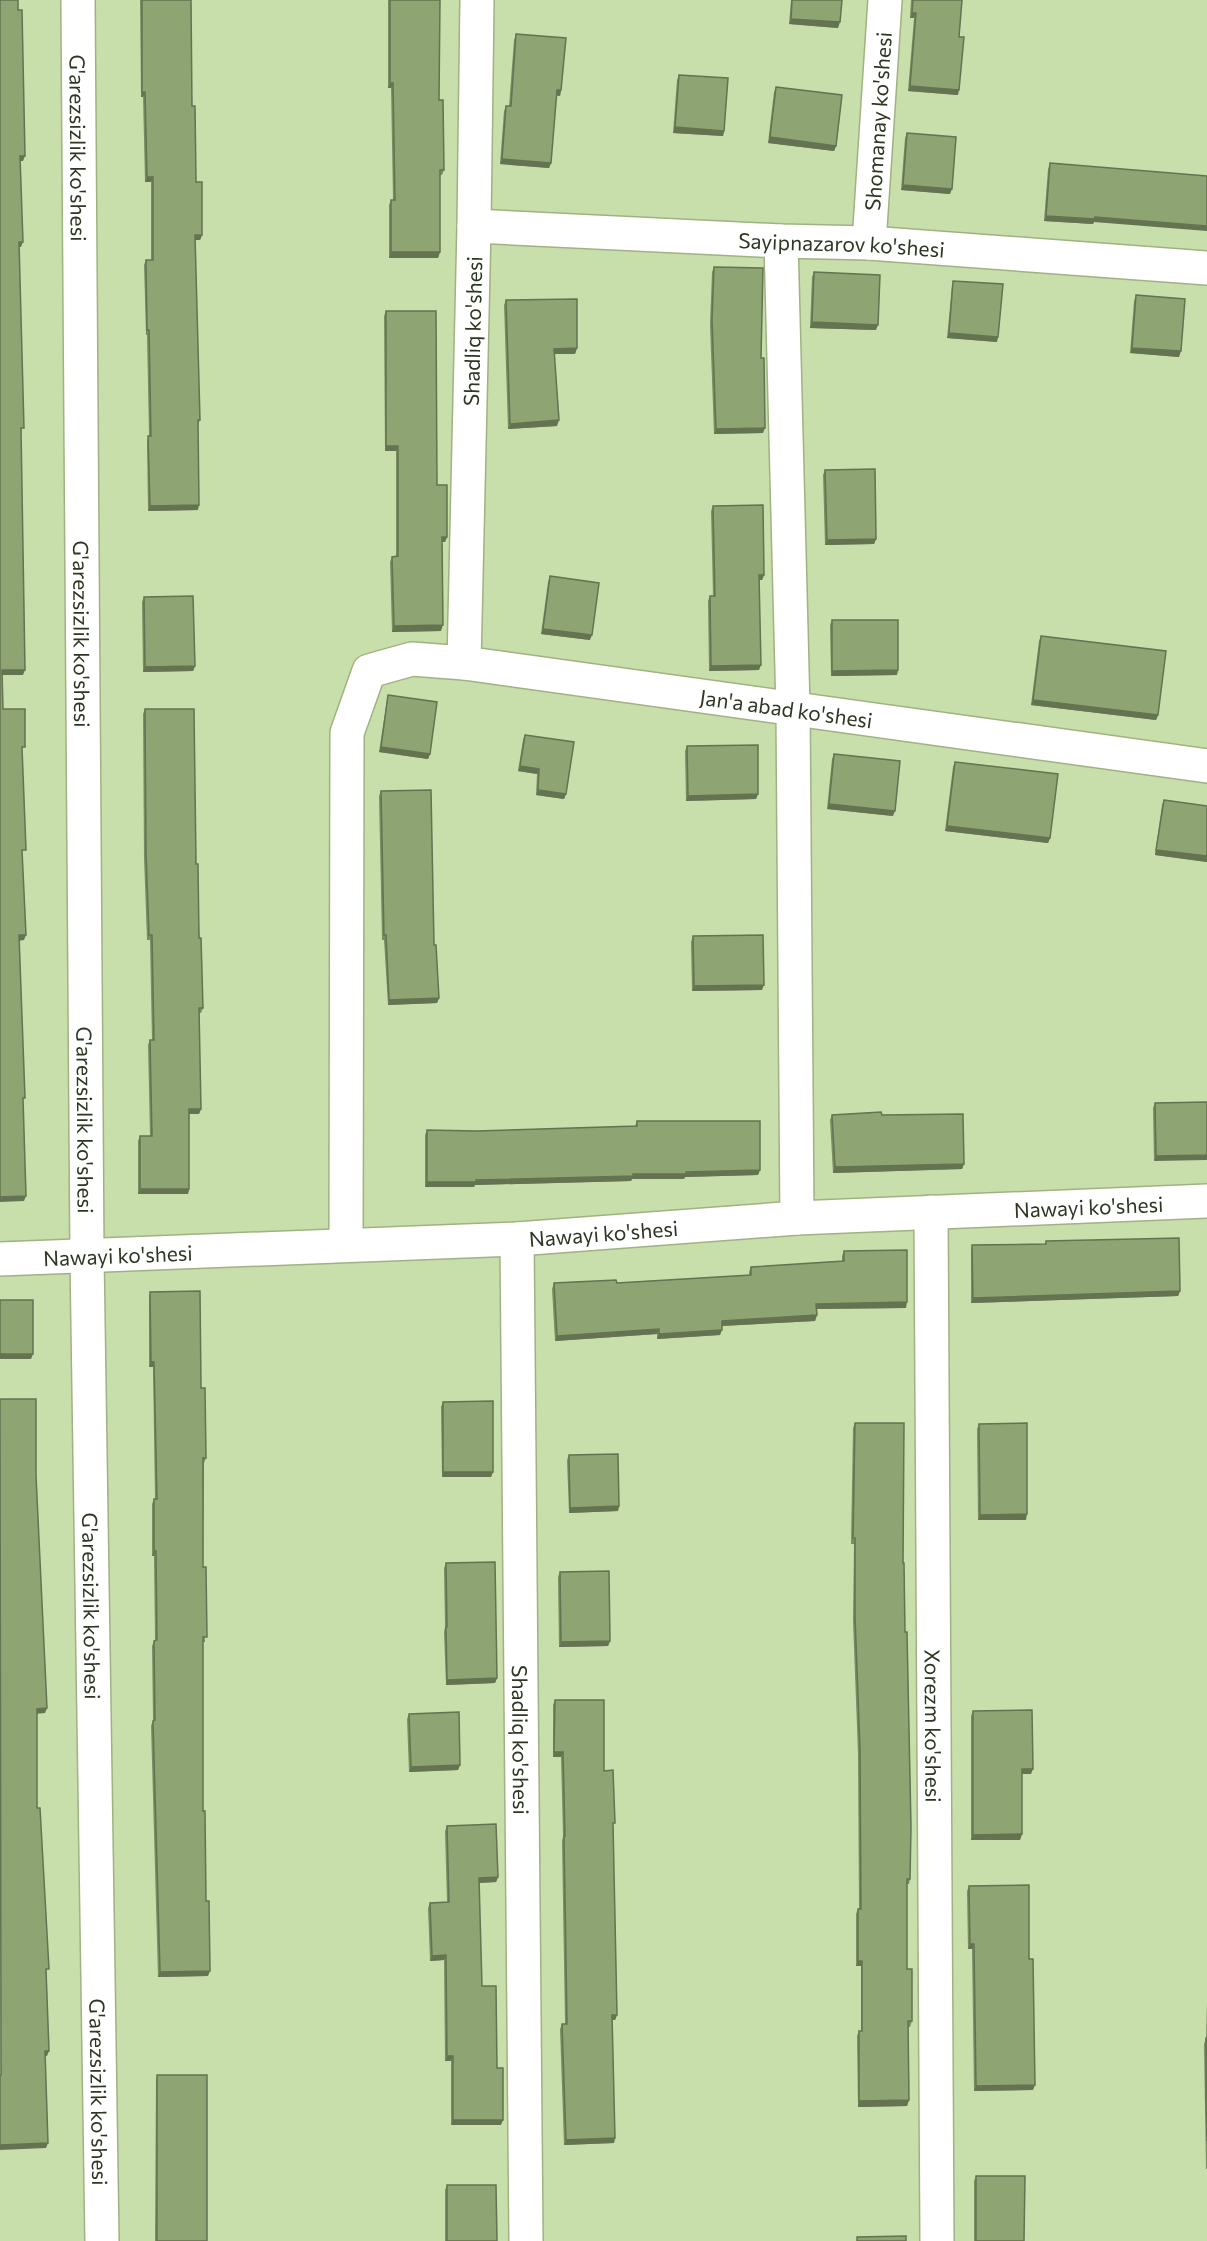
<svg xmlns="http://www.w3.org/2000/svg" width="1207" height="2241" font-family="Commissioner,sans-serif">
	<rect width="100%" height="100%" fill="#c8deab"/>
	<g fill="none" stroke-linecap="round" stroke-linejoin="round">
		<g stroke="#9eb381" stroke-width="36">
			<g id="minor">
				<path id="s1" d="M78 0 87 1256 102 2241"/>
				<path id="s2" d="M474 226 781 241 869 243 1207 268"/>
				<path d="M781 241 793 709 797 1218"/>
				<path id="s3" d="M869 243 885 0"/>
				<path id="s4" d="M464 663 474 226 477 0"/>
				<path id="s5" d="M931 1212 937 2241"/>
				<path id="s6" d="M517 1239 526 2241"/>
				<path id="s7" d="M346 1245 347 733 369 671 412 659 464 663 1207 766"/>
				<path id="s8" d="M0 1259 517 1239 797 1218 1207 1201"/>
			</g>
		</g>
		<use href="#minor" stroke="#fff" stroke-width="33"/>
	</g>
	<g fill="#7b8d63">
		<path d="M140 0H191L192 106 196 182 202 235 200 240H195L200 420 198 425V510L148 511 147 441 149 436 147 335H146L144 265 146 260H151V182H145L143 97H141Z"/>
		<path d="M388 0H440L439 100 444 170 442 175H440V252L438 258H389V205L391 200H393L391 88H388Z"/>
		<path d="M791 0H842L838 28 789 24Z"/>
		<path d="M911 0H962L959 37 958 95 908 91 914 18H910Z"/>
		<path d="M516 34 561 90 560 96 556 95 551 163 549 168 500 164 504 111 506 106H509L514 40Z"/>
		<path d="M679 75 724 131 723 136 673 133 677 80Z"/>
		<path d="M776 87 836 146 834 151 768 143 774 92Z"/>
		<path d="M907 133 950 194 901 190 905 138Z"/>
		<path d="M1050 163 1094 222 1093 224 1044 221 1048 169Z"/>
		<path d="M714 267 761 358 763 433 714 434 710 325 712 272Z"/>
		<path d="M814 272 876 330 810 328 812 277Z"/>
		<path d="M953 281 997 342 947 338 952 286Z"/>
		<path d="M1136 295 1179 357 1130 353 1134 301Z"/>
		<path d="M506 300 577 348 575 354H554L557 426 508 429 504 305Z"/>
		<path d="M386 311 437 485 447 537 445 542H442L441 631 392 632 390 562 392 557 396 556V451H385L384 316Z"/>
		<path d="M825 470 876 539 874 544 825 545 823 475Z"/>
		<path d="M713 506 764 575 762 580H759V670L709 671 708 601 710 596H713L711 511Z"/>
		<path d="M550 576 590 640 541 634 548 582Z"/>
		<path d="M144 597 195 666 193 671 143 672 142 602Z"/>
		<path d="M832 620 897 675 831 676 830 625Z"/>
		<path d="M1041 636 1158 715 1156 720 1031 705 1039 641Z"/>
		<path d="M388 695 430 754 428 759 379 752 387 700Z"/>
		<path d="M145 709 196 864 203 1008 201 1013H199L201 1109 199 1114H189V1189L188 1194H138V1141L140 1136H150L148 1045 150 1040H152L150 940H147L144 858 143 714Z"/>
		<path d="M525 735 566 794 564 799 536 795 537 774 518 771 523 740Z"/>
		<path d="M687 746 758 794 756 799 686 801 685 751Z"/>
		<path d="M834 754 893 816 827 809 832 759Z"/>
		<path d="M955 762 1050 838 1048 843 945 831 953 767Z"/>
		<path d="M381 791 434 945 439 998 437 1003 388 1005 384 940H382L379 796Z"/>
		<path d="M1164 800 1207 806V862L1155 855 1162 805Z"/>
		<path d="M693 936 762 990 692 991 691 942Z"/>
		<path d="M1207 1102 1154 1161 1153 1108 1155 1103Z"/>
		<path d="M832 1115H882L964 1164 962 1169 833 1173 830 1120Z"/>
		<path d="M637 1121 760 1170 758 1175 685 1177 684 1179H632L631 1181 475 1185 474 1187H425V1135L427 1130 476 1131 635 1126Z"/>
		<path d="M1046 1241 1180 1291 1178 1296 971 1303V1250L972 1245 1045 1244Z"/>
		<path d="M844 1251 906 1308 816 1309 817 1315 815 1321 722 1326 720 1335 657 1339V1334L555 1341 552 1289 554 1283H617L749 1275V1272L751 1267 842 1261V1256Z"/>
		<path d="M150 1292 201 1388 206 1458 204 1463 203 1567 205 1642H203V1811L208 1976 158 1977 151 1726 153 1720 152 1646 154 1641H155L154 1556H152V1504L154 1499H155L153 1367H149V1297Z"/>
		<path d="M443 1402 493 1472 491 1477H442L441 1407Z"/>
		<path d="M855 1423 903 1563 910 1879 909 1884H907V1969L912 2021 910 2027H908L909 2100 907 2106 858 2107 857 2036 859 2031H861V1966H856V1914L858 1909H859L858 1754 853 1621 854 1544H851L853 1428Z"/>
		<path d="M979 1424 1026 1520H978L977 1429Z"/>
		<path d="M569 1455 619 1506 618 1511 569 1513 567 1460Z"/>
		<path d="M446 1563 497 1678 495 1683 446 1685 444 1632 445 1627 444 1568Z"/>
		<path d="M560 1572 610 1641 608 1646 559 1647 558 1577Z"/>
		<path d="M555 1700 604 1771 613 1828 617 2015 615 2020H612L615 2138 614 2143 564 2145 560 2029 562 2024H565L562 1841 563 1836 561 1757H553V1705Z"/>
		<path d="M973 1711 1031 1774H1022V1834L1020 1840H971V1716Z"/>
		<path d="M409 1714 460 1765 458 1770 409 1772 407 1719Z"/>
		<path d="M447 1826 498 1877 496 1882 479 1883 482 1986 497 2068 501 2125H451V2061H445L444 1960 430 1961 428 1908 430 1903 447 1902 445 1831Z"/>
		<path d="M969 1886 1033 2090 974 2091 972 1949H968L967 1891Z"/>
		<path d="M1207 2002V2169H1206L1204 2044 1206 2038Z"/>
		<path d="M157 2075 207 2241H155L156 2080Z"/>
		<path d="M976 2176 1024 2241H974V2181Z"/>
		<path d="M447 2185 497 2241H445V2190Z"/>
	</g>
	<g fill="#647350">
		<path d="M912 13H916L914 18H910Z"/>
		<path d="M791 19 840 22 838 28 789 24Z"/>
		<path d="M390 83H393L391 88H388Z"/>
		<path d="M910 86 959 90 958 95 908 91Z"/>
		<path d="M557 90H561L560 96 555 95Z"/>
		<path d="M142 92H145L143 97H141Z"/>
		<path d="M675 127 724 131 723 136 673 133Z"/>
		<path d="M770 137 836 146 834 151 768 143Z"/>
		<path d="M20 156H25L23 161H18Z"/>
		<path d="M502 159 551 163 549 168 500 164Z"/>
		<path d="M147 177H153L151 182H145Z"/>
		<path d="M903 185 952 189 950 194 901 190Z"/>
		<path d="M1046 216 1095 217 1207 226V231L1094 222 1093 224 1044 221Z"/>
		<path d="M195 235H202L200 240H193Z"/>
		<path d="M19 242H23L21 247H17Z"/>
		<path d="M391 252H440L438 258H389Z"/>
		<path d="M812 322 878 325 876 330 810 328Z"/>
		<path d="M949 333 998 337 997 342 947 338Z"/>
		<path d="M577 348 575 354H552L554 349Z"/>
		<path d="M1132 348 1181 351 1179 357 1130 353Z"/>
		<path d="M559 420 557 426 508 429 510 424Z"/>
		<path d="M765 428 763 433 714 434 716 429Z"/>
		<path d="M386 446H398L396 451H385Z"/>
		<path d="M199 505 198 510 148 511 150 506Z"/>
		<path d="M442 537H447L445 542H440Z"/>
		<path d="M876 539 874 544 825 545 827 540Z"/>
		<path d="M759 575H764L762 580H757Z"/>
		<path d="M443 625 441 631 392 632 394 626Z"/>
		<path d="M543 629 592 635 590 640 541 634Z"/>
		<path d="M761 665 759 670 709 671 711 666Z"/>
		<path d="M195 666 193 671 143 672 145 667Z"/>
		<path d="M2 670H25L23 675H0Z"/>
		<path d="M898 670 897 675 831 676 832 671Z"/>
		<path d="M1033 700 1158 715 1156 720 1031 705Z"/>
		<path d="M381 747 430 754 428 759 379 752Z"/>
		<path d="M520 766 539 769 537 774 518 771Z"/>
		<path d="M538 790 566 794 564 799 536 795Z"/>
		<path d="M758 794 756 799 686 801 688 796Z"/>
		<path d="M829 804 895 811 893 816 827 809Z"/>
		<path d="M947 826 1050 838 1048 843 945 831Z"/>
		<path d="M1156 850 1207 856V862L1155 855Z"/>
		<path d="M19 935H26L24 940 17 941Z"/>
		<path d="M764 985 762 990 692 991 694 986Z"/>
		<path d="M439 998 437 1003 388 1005 389 1000Z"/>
		<path d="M189 1109H201L199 1114H187Z"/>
		<path d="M1207 1155V1160L1154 1161 1156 1156Z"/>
		<path d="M964 1164 962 1169 833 1173 835 1167Z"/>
		<path d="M760 1170 758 1175 685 1177 684 1179H632L631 1181 475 1185 474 1187H425L427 1182 633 1174Z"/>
		<path d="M140 1189H189L188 1194H138Z"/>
		<path d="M26 1196 24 1201 0 1202V1197Z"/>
		<path d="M1180 1291 1178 1296 971 1303 973 1298Z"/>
		<path d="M907 1302 906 1308 814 1309 816 1304Z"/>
		<path d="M817 1315 815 1321 720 1326 722 1321Z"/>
		<path d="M659 1329 657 1334 555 1341 557 1336Z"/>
		<path d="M722 1330 720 1335 657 1339 659 1334Z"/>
		<path d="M0 1354H33L31 1359H0Z"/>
		<path d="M151 1362H154L153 1367H149Z"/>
		<path d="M443 1472H493L491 1477H442Z"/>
		<path d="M619 1506 618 1511 569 1513 570 1508Z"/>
		<path d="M1027 1514 1026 1520H978L980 1515Z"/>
		<path d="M154 1551H156L154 1556H152Z"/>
		<path d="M610 1641 608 1646 559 1647 561 1642Z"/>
		<path d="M497 1678 495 1683 446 1685 447 1680Z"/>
		<path d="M47 1708 45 1713 35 1714 37 1709Z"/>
		<path d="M554 1752H563L561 1757H553Z"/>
		<path d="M460 1765 458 1770 409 1772 411 1767Z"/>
		<path d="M1022 1769H1033L1031 1774H1020Z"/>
		<path d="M1022 1834 1020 1840H971L973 1835Z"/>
		<path d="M498 1877 496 1882 477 1883 479 1878Z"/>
		<path d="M970 1944H974L972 1949H968Z"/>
		<path d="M446 1955 444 1960 430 1961 432 1956Z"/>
		<path d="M858 1961H862L861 1966H856Z"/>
		<path d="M210 1971 208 1976 158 1977 160 1972Z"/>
		<path d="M612 2015H617L615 2020H610Z"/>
		<path d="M45 2051H49L47 2056H43Z"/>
		<path d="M447 2056H453L451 2061H445Z"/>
		<path d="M1035 2085 1033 2090 974 2091 976 2086Z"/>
		<path d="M909 2100 907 2106 858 2107 859 2101Z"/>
		<path d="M453 2120H503L501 2125H451Z"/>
		<path d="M615 2138 614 2143 564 2145 566 2140Z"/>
		<path d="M48 2143 46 2148 0 2150V2145Z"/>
	</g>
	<g fill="#8fa473" stroke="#647350" stroke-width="1.5">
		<path d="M0 0H18V10H22L25 156H20L23 242H19L24 428H21L25 670H2L3 709H25V747H22L26 850H22L26 935H19L25 1098H23L26 1196 0 1197Z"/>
		<path d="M142 0H191L192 106H195L196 182H202V235H195L200 420H198L199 505 150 506 148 436H151L149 330H147L146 260H153V177H147L145 92H142Z"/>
		<path d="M390 0H440L439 100H443L444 170H440V252H391V200H395L393 83H390Z"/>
		<path d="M792 0H842L840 22 791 19Z"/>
		<path d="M913 0H962L959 37H964L959 90 910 86 916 13H912Z"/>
		<path d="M516 34 566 38 561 90H557L551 163 502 159 506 106H511Z"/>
		<path d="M679 75 728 78 724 131 675 127Z"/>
		<path d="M776 87 842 95 836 146 770 137Z"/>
		<path d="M907 133 956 137 952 189 903 185Z"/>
		<path d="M1050 163 1207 176V226L1095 217V219L1046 216Z"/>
		<path d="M714 267 763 268 761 358H764L765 428 716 429 712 320Z"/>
		<path d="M814 272 880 275 878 325 812 322Z"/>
		<path d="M953 281 1003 284 998 337 949 333Z"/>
		<path d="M1136 295 1185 299 1181 351 1132 348Z"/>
		<path d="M577 299V348L554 349 559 420 510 424 506 300Z"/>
		<path d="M386 311H436L437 485H447V537H442L443 625 394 626 392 557 398 556V446H386Z"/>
		<path d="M875 469 876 539 827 540 825 470Z"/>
		<path d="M763 505 764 575H759L761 665 711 666 710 596H715L713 506Z"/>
		<path d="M550 576 599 583 592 635 543 629Z"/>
		<path d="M193 596 195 666 145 667 144 597Z"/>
		<path d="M832 620H898V670L832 671Z"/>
		<path d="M1041 636 1166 651 1158 715 1033 700Z"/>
		<path d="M388 695 437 702 430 754 381 747Z"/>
		<path d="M145 709H194L196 864H198L199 938H201L203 1008H199L201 1109H189V1189H140V1136H152L150 1040H154L152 935H149L146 853Z"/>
		<path d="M525 735 574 742 566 794 538 790 539 769 520 766Z"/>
		<path d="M758 745V794L688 796 687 746Z"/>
		<path d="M834 754 900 761 895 811 829 804Z"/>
		<path d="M955 762 1058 774 1050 838 947 826Z"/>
		<path d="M431 790 434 945H436L439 998 389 1000 386 935H384L381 791Z"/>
		<path d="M1164 800 1207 806V856L1156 850Z"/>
		<path d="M763 935 764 985 694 986 693 936Z"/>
		<path d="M1207 1102V1155L1156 1156 1155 1103Z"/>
		<path d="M881 1112 882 1115 963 1114 964 1164 835 1167 832 1115Z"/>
		<path d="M637 1121H760V1170L686 1172V1174H633V1176L476 1180V1182H427V1130L476 1131 637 1126Z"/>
		<path d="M1179 1238 1180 1291 973 1298 972 1245 1046 1244V1241Z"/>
		<path d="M907 1250V1302L816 1304 817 1315 722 1321V1330L659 1334V1329L557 1336 554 1283 616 1280 617 1283 751 1275V1267L844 1261V1251Z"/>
		<path d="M200 1291 201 1388H205L206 1458H203V1567H206L207 1637H203V1811H205L206 1901H209L210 1971 160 1972 153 1721 155 1720 154 1641 157 1640 156 1551H154V1499H157L154 1362H151L150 1292Z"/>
		<rect x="0" y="1300" width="33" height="54"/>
		<path d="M0 1399H36V1476L47 1708 37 1709V1808H40L49 1969H46L49 2051H45L48 2143 0 2145V2075H1Z"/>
		<path d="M493 1401V1472H443V1402Z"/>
		<path d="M855 1423H904L903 1563H904L905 1632H907L911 1827 910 1879H907V1969H912V2021H908L909 2100 859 2101V2031H862V1961H858V1909H861L860 1749 855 1616V1538H853Z"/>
		<path d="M1027 1423V1514L980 1515 979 1424Z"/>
		<path d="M618 1454 619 1506 570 1508 569 1455Z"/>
		<path d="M495 1562 497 1678 447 1680 446 1627H447L446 1563Z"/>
		<path d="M609 1571 610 1641 561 1642 560 1572Z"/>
		<path d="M555 1700H604V1771L613 1770 615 1823H613L617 2015H612L615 2138 566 2140 562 2024H567L564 1836H565L563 1752H554Z"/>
		<path d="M1032 1710 1033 1769H1022V1834L973 1835V1711Z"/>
		<path d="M459 1712 460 1765 411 1767 409 1714Z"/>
		<path d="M496 1824 498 1877 479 1878 482 1986H496L497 2068H503V2120H453V2056H447L446 1955 432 1956 430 1903 449 1902 447 1826Z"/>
		<path d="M1029 1885V1959H1033L1035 2085 976 2086 974 1944H970L969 1886Z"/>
		<path d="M1206 2038H1207V2141L1206 2097Z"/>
		<rect x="157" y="2075" width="50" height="166"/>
		<path d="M976 2176H1025L1024 2241H976Z"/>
		<path d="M447 2185H496L497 2241H447Z"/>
		<path d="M906 2236V2241H857V2237Z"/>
	</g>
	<g text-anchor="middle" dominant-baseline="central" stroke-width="4.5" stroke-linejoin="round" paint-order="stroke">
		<g font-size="21" fill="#2d3622" stroke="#d5ebb8">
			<text stroke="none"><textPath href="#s3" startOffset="122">Shomanay ko'shesi</textPath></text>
			<text stroke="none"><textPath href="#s1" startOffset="148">G'arezsizlik ko'shesi</textPath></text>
			<text stroke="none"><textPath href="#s2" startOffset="368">Sayipnazarov ko'shesi</textPath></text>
			<text stroke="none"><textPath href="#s4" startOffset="332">Shadliq ko'shesi</textPath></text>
			<text stroke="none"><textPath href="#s1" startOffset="634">G'arezsizlik ko'shesi</textPath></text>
			<text stroke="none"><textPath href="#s7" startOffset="1000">Jan'a abad ko'shesi</textPath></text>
			<text stroke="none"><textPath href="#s1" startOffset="1120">G'arezsizlik ko'shesi</textPath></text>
			<text stroke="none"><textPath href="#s8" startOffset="1090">Nawayi ko'shesi</textPath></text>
			<text stroke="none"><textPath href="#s8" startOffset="604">Nawayi ko'shesi</textPath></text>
			<text stroke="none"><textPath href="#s8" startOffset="118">Nawayi ko'shesi</textPath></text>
			<text stroke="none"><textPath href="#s1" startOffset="1606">G'arezsizlik ko'shesi</textPath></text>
			<text stroke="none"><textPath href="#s5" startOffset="514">Xorezm ko'shesi</textPath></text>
			<text stroke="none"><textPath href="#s6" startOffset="501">Shadliq ko'shesi</textPath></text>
			<text stroke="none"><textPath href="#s1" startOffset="2092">G'arezsizlik ko'shesi</textPath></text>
		</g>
	</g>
</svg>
